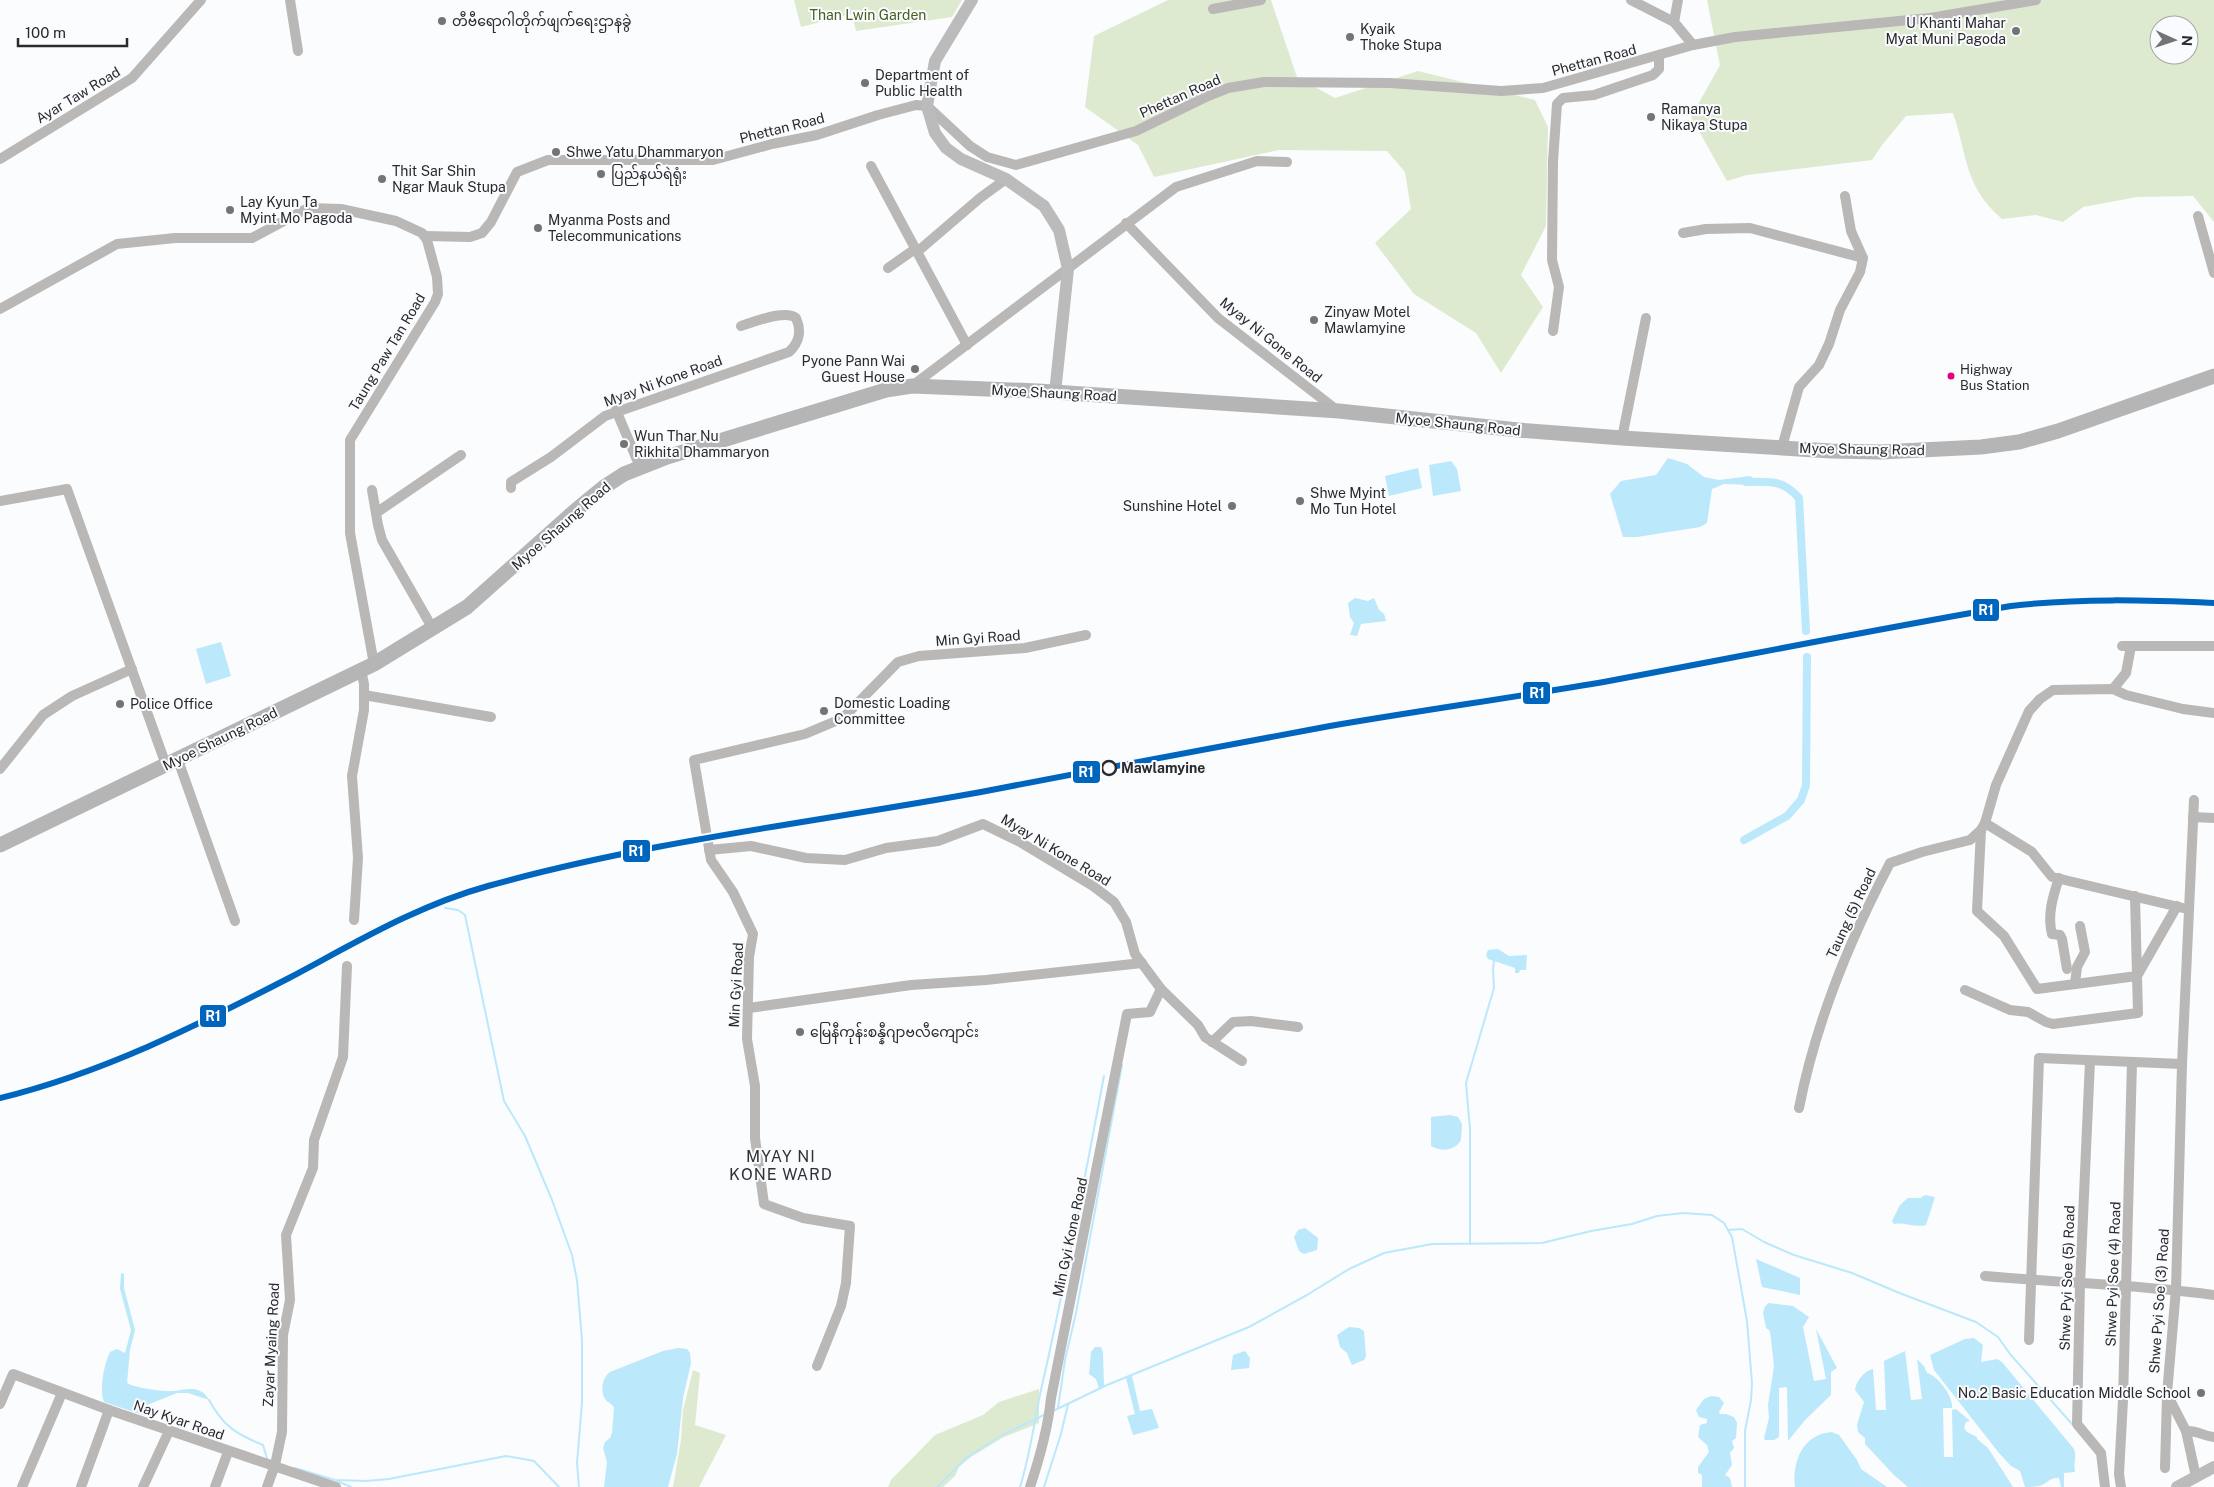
<svg xmlns="http://www.w3.org/2000/svg" width="2214" height="1487" font-family="'Public Sans','Noto Sans Myanmar',sans-serif">
	<rect width="100%" height="100%" fill="#fbfcfd"/>
	<g fill="#ddeacf" fill-rule="evenodd">
		<path d="M794 0H962L952 17 856 31 852 14 801 27Z"/>
		<path d="M1168 0H1271L1297 77 1335 98 1418 71 1535 100 1548 127 1546 226 1521 275 1543 307 1501 373 1476 333 1414 294 1375 243 1411 209 1405 172 1387 151 1279 150 1154 177 1138 145 1085 107 1094 36Z"/>
		<path d="M1707 0H2214V222L2193 196 2137 197 2083 207 2063 222 2036 215 2002 219C1964 186 1968 157 1953 113L1906 116 1882 145 1872 160 1747 175 1727 181 1691 117 1720 65ZM2159 25H2189V55H2159Z"/>
		<path d="M693 1370 700 1373 695 1425 726 1435 699 1487H673L681 1440 683 1410Z"/>
		<path d="M1039 1389V1423L1002 1438 971 1457 959 1467 955 1476 943 1487H888L891 1480 935 1435 983 1415 999 1402Z"/>
	</g>
	<g fill="#bbe8fa">
		<path d="M1668 458 1687 464 1704 477 1719 480 1750 476 1757 480 1756 485 1724 484 1712 489 1707 523 1700 527 1637 537H1623L1610 494 1621 481 1656 475Z"/>
		<path d="M1451 461 1457 469 1461 491 1433 496 1429 465Z"/>
		<path d="M1418 468 1422 488 1389 496 1385 476Z"/>
		<path d="M1355 598 1368 601 1374 598 1379 610 1384 614 1386 621 1361 624 1357 636 1350 635 1354 623 1350 617 1348 603Z"/>
		<path d="M221 642 231 676 206 684 196 649Z"/>
		<path d="M1498 949 1509 956 1527 955 1526 970H1520L1519 973H1515V968L1488 959 1486 955 1488 950Z"/>
		<path d="M1450 1115 1458 1117 1462 1124 1461 1140C1455 1151 1441 1152 1431 1146V1117Z"/>
		<path d="M1925 1195 1935 1197 1926 1225C1915 1228 1905 1222 1894 1224L1892 1221 1900 1205 1908 1198H1920Z"/>
		<path d="M1305 1228 1318 1238 1317 1250 1304 1254 1299 1251 1294 1237 1298 1230Z"/>
		<path d="M1756 1259 1800 1278V1295L1762 1287Z"/>
		<path d="M121 1273 124 1274V1288L135 1330 130 1350 127 1383C135 1388 164 1392 174 1391 186 1390 200 1384 209 1400L188 1393H177L147 1405 144 1408 148 1414 146 1416 104 1402C99 1389 104 1365 110 1352L117 1349 125 1353 131 1330 120 1289Z"/>
		<path d="M1769 1303 1793 1306 1809 1317 1803 1327 1814 1381 1826 1379 1816 1329 1837 1368 1831 1372V1395L1805 1420 1788 1441 1787 1387 1779 1388V1437L1774 1440H1765L1764 1438 1769 1418 1768 1405 1774 1366 1770 1331 1766 1328C1765 1318 1759 1310 1769 1303Z"/>
		<path d="M1349 1327 1359 1328 1364 1331 1366 1356 1364 1360 1352 1365 1347 1353 1340 1347 1337 1335Z"/>
		<path d="M1974 1338 1983 1345 1981 1362 1997 1359 2002 1362 2074 1449C2077 1455 2073 1465 2075 1472L2064 1473V1487H2061L2059 1478C2050 1477 2048 1483 2039 1486 2035 1487 2030 1487 2025 1487L2020 1471 2011 1466 1999 1453 1934 1370 1930 1355 1965 1339Z"/>
		<path d="M1095 1347H1101L1103 1352 1104 1387 1099 1389 1096 1379 1089 1374 1091 1352Z"/>
		<path d="M678 1348 687 1349 690 1353 691 1363 683 1398 677 1454 668 1487H604L607 1462 603 1448 605 1442 610 1438 612 1433 614 1408C612 1403 608 1403 605 1399 600 1390 602 1378 610 1372L663 1351Z"/>
		<path d="M1245 1351 1250 1358 1249 1368 1231 1370 1233 1355Z"/>
		<path d="M1905 1351 1911 1400 1922 1399 1917 1359 1924 1366 1927 1373C1937 1375 1954 1397 1952 1408H1943L1944 1457H1953L1952 1410 1956 1409 1970 1421 1966 1422 1964 1428 1967 1432 1977 1437V1439L1988 1448 2013 1487H1908L1893 1474 1865 1444V1438L1858 1432 1857 1425 1864 1402 1855 1390C1856 1381 1864 1371 1873 1369L1876 1410H1886L1884 1361Z"/>
		<path d="M1132 1376 1140 1411 1152 1409 1159 1428 1133 1435 1127 1416 1135 1414 1126 1378Z"/>
		<path d="M1711 1396 1719 1397 1724 1403 1719 1412 1720 1414H1726L1734 1417 1737 1423 1736 1438 1732 1441 1734 1448 1730 1453 1732 1465 1725 1475 1730 1478 1732 1487H1702V1475L1698 1473V1467L1709 1452 1707 1445 1698 1437 1700 1425 1707 1423V1419L1699 1417 1696 1410 1704 1399Z"/>
		<path d="M1832 1432 1839 1435 1857 1460 1861 1469 1887 1487H1795C1792 1461 1803 1434 1832 1432Z"/>
	</g>
	<g fill="none" stroke-linecap="round" stroke-linejoin="round">
		<g stroke="#bbe8fa" stroke-width="2">
			<path d="M445 908 458 910 465 915 504 1101 525 1136 552 1200 572 1255 577 1280 582 1340V1403L577 1463 579 1487"/>
			<path d="M1728 1230 1742 1229 1764 1242 1794 1255 1852 1273 1902 1294 1976 1322 1998 1337 2010 1354 2072 1424"/>
			<path d="M1470 1244V1129L1466 1083 1494 988 1493 969 1494 961"/>
			<path d="M209 1400C223 1426 236 1434 263 1445L267 1458"/>
			<path d="M1058 1408 1065 1360 1076 1313 1122 1065"/>
			<path d="M1053 1411 1107 1385 1249 1327 1307 1295 1349 1269 1384 1253 1432 1244 1542 1243 1591 1231 1632 1224 1657 1216 1683 1213 1712 1215 1724 1223 1732 1237 1747 1321 1752 1383 1751 1400 1745 1431V1487"/>
			<path d="M295 1468 335 1480 366 1481 389 1479 506 1456 534 1461 559 1487"/>
			<path d="M337 1481 351 1487"/>
			<path d="M937 1487 966 1458 1002 1435 1044 1415"/>
			<path d="M1020 1487C1030 1455 1034 1423 1041 1390 1065 1286 1084 1181 1104 1076"/>
			<path d="M1044 1487 1061 1434 1068 1404"/>
		</g>
		<g stroke="#bbe8fa" stroke-width="8">
			<path d="M1746 482C1770 482 1782 479 1799 498L1806 631"/>
			<path d="M1744 840 1787 816 1801 800 1806 785 1807 657"/>
		</g>
		<g stroke="#b9b8b7" stroke-width="10">
			<path d="M290 0 298 51"/>
			<path d="M1631 0 1674 22 1693 45"/>
			<path d="M1213 9 1261 0"/>
			<path d="M1674 22 1678 0"/>
			<path d="M0 159 132 78 201 0"/>
			<path d="M871 166 967 345"/>
			<path d="M2198 216 2214 273"/>
			<path d="M1126 223 1218 318 1338 411"/>
			<path d="M1683 233 1706 229 1750 228 1863 258"/>
			<path d="M425 236 470 237 482 233 491 222 517 172 548 160H713L772 144 817 135 878 115 916 105 927 106 970 146 987 157 1016 165 1136 131 1208 96 1228 88 1264 82 1390 83 1501 91 1543 88 1693 45 1735 37 1930 18 2036 0"/>
			<path d="M917 252 980 198 1006 179"/>
			<path d="M888 268 915 249"/>
			<path d="M0 309 117 244 175 238H252L308 208 341 209 396 221 422 233 427 240 437 277 438 294 435 302 350 440V533L374 664"/>
			<path d="M1553 331 1559 287 1552 260 1553 161 1557 104 1563 98 1594 95 1653 75 1659 69V56"/>
			<path d="M912 386 1176 187 1257 161 1287 162"/>
			<path d="M616 410 640 467"/>
			<path d="M1622 438 1646 318"/>
			<path d="M1782 447 1799 387 1819 365 1829 344 1840 310 1860 272 1863 258 1851 231 1845 196"/>
			<path d="M511 488V482L551 457 605 416 789 352C799 343 802 331 796 318 785 309 754 322 741 326"/>
			<path d="M372 490 378 525 382 540 433 629"/>
			<path d="M0 501 67 489 166 765"/>
			<path d="M376 513 461 455"/>
			<path d="M2122 646H2214"/>
			<path d="M2113 689 2126 673 2131 646"/>
			<path d="M364 695 491 717"/>
			<path d="M178 760 235 921"/>
			<path d="M0 769 43 715 72 696 132 669"/>
			<path d="M2194 800 2182 1064 2176 1289 2167 1394 2186 1431 2196 1477"/>
			<path d="M2193 817 2214 818"/>
			<path d="M1985 823 2032 852 2052 877 2183 908"/>
			<path d="M1981 830 1977 911 2004 936 2037 989 2137 976 2135 896"/>
			<path d="M709 850 751 846 806 858 845 860 886 848 938 841 983 824 1020 842 1093 886 1114 902 1126 922 1135 954 1161 989"/>
			<path d="M2059 878C2053 896 2047 915 2052 934L2060 935 2062 939 2067 969"/>
			<path d="M354 920 358 858 352 776 364 710V684L361 670"/>
			<path d="M2075 984 2077 967 2085 952 2080 926"/>
			<path d="M1965 990 2010 1010 2028 1012 2046 1022 2053 1024 2138 1013 2137 976 2177 906"/>
			<path d="M749 1008 911 985 986 980 1142 963"/>
			<path d="M1212 1042 1233 1022 1251 1021 1298 1027"/>
			<path d="M2090 1061 2080 1284 2077 1424 2101 1453 2105 1487"/>
			<path d="M1799 1108C1816 1021 1849 941 1890 863L1922 852 1970 840 1981 830 1985 823 1996 785 2029 711 2040 699 2053 690 2113 689 2126 695 2183 709 2214 713"/>
			<path d="M1985 1276C2061 1283 2138 1284 2214 1295"/>
			<path d="M2029 1340 2039 1058 2182 1064"/>
			<path d="M817 1366 841 1306 846 1283 850 1226 803 1218 764 1204 755 1138V1086L747 1039 749 957 753 934 733 892 711 860 694 760 805 734 843 718 898 662 919 656 1025 648 1086 635"/>
			<path d="M0 1404 13 1374 109 1410 336 1487"/>
			<path d="M2186 1431C2197 1430 2203 1436 2214 1437"/>
			<path d="M2165 1468 2167 1396"/>
			<path d="M22 1487 62 1393"/>
			<path d="M81 1487 109 1410"/>
			<path d="M143 1487 169 1431"/>
			<path d="M215 1487 228 1452"/>
			<path d="M267 1487 275 1465 282 1432 283 1335 290 1300 286 1235 313 1168 314 1140 343 1057 347 966"/>
			<path d="M1030 1487C1040 1457 1048 1429 1051 1398L1127 1014 1150 1012 1161 989 1198 1025 1205 1037 1242 1061"/>
			<path d="M2121 1487 2119 1474 2123 1400 2132 1062"/>
		</g>
		<g stroke="#bbb" stroke-width="12">
			<path d="M972 0 935 61 927 106 935 133 946 148 961 159 1006 179 1044 206 1059 230 1068 269 1055 393"/>
			<path d="M2177 1487 2214 1467"/>
		</g>
		<path stroke="#b5b5b6" stroke-width="15" d="M0 845 374 664 467 607 576 510 604 487 624 474 667 457 886 390 912 386 1038 391 1339 411 1518 430 1622 438 1831 451 1881 452 1981 447 2019 442 2058 431 2214 376"/>
		<g stroke="#fafbfe" stroke-width="10">
			<path id="rail-1" d="M0 1098C102 1073 196 1026 289 978 355 943 416 906 488 886 649 841 816 822 981 792 1097 770 1214 747 1330 726 1423 710 1517 697 1609 681 1743 656 1877 629 2011 606 2079 598 2145 600 2214 603"/>
		</g>
		<use href="#rail-1" stroke="#0065bd" stroke-width="6"/>
	</g>
	<g fill="#737475" stroke="#fafbfe" stroke-width="2">
		<circle cx="442" cy="21" r="5"/>
		<circle cx="2016" cy="31" r="5"/>
		<circle cx="1350" cy="37" r="5"/>
		<circle cx="865" cy="83" r="5"/>
		<circle cx="1651" cy="117" r="5"/>
		<circle cx="556" cy="152" r="5"/>
		<circle cx="601" cy="174" r="5"/>
		<circle cx="382" cy="179" r="5"/>
		<circle cx="230" cy="210" r="5"/>
		<circle cx="538" cy="228" r="5"/>
		<circle cx="1314" cy="320" r="5"/>
		<circle cx="915" cy="369" r="5"/>
		<circle cx="624" cy="444" r="5"/>
		<circle cx="1300" cy="501" r="5"/>
		<circle cx="1232" cy="506" r="5"/>
		<circle cx="120" cy="704" r="5"/>
		<circle cx="824" cy="711" r="5"/>
		<circle cx="800" cy="1032" r="5"/>
		<circle cx="2201" cy="1393" r="5"/>
	</g>
	<circle fill="#e5007d" stroke="#fafbfe" stroke-width="2" cx="1951" cy="376" r="4.5"/>
	<circle fill="#fafbfe" stroke="#2a2a2c" stroke-width="2.5" cx="1109" cy="768" r="7"/>
	<g text-anchor="middle" dominant-baseline="central" stroke-width="4" stroke-linejoin="round" paint-order="stroke">
		<g font-size="13" fill="#2a2a2c" stroke="#fafbfe" text-anchor="start">
			<text x="1960" y="369">Highway<tspan x="1960" dy="16">Bus Station</tspan></text>
		</g>
		<g font-size="14" fill="#465f1d" stroke="#fafbfe">
			<text x="868" y="15">Than Lwin Garden</text>
		</g>
		<g font-size="14" fill="#2a2a2c" stroke="#fafbfe" text-anchor="start">
			<text x="452" y="21">တီဗီရောဂါတိုက်ဖျက်ရေးဌာနခွဲ</text>
			<text x="2006" y="23" text-anchor="end">U Khanti Mahar<tspan x="2006" dy="16">Myat Muni Pagoda</tspan></text>
			<text x="1360" y="29">Kyaik<tspan x="1360" dy="16">Thoke Stupa</tspan></text>
			<text x="875" y="75">Department of<tspan x="875" dy="16">Public Health</tspan></text>
			<text x="1661" y="109">Ramanya<tspan x="1661" dy="16">Nikaya Stupa</tspan></text>
			<text x="566" y="152">Shwe Yatu Dhammaryon</text>
			<text x="392" y="171">Thit Sar Shin<tspan x="392" dy="16">Ngar Mauk Stupa</tspan></text>
			<text x="611" y="174">ပြည်နယ်ရဲရုံး</text>
			<text x="240" y="202">Lay Kyun Ta<tspan x="240" dy="16">Myint Mo Pagoda</tspan></text>
			<text x="548" y="220">Myanma Posts and<tspan x="548" dy="16">Telecommunications</tspan></text>
			<text x="1324" y="312">Zinyaw Motel<tspan x="1324" dy="16">Mawlamyine</tspan></text>
			<text x="905" y="361" text-anchor="end">Pyone Pann Wai<tspan x="905" dy="16">Guest House</tspan></text>
			<text x="634" y="436">Wun Thar Nu<tspan x="634" dy="16">Rikhita Dhammaryon</tspan></text>
			<text x="1310" y="493">Shwe Myint<tspan x="1310" dy="16">Mo Tun Hotel</tspan></text>
			<text x="1222" y="506" text-anchor="end">Sunshine Hotel</text>
			<text x="834" y="703">Domestic Loading<tspan x="834" dy="16">Committee</tspan></text>
			<text x="130" y="704">Police Office</text>
			<text x="810" y="1032">မြေနီကုန်းစန္နီဂျာဗလီကျောင်း</text>
			<text x="2191" y="1393" text-anchor="end">No.2 Basic Education Middle School</text>
		</g>
		<g font-size="14" fill="#2a2a2c" stroke="#fafbfe">
			<text transform="translate(1594 60) rotate(-15)">Phettan Road</text>
			<text transform="translate(78 95) rotate(-31)">Ayar Taw Road</text>
			<text transform="translate(1180 96) rotate(-24)">Phettan Road</text>
			<text transform="translate(782 128) rotate(-14)">Phettan Road</text>
			<text transform="translate(1271 340) rotate(39)">Myay Ni Gone Road</text>
			<text transform="translate(387 352) rotate(-59)">Taung Paw Tan Road</text>
			<text transform="translate(663 381) rotate(-20)">Myay Ni Kone Road</text>
			<text transform="translate(1054 393) rotate(3)">Myoe Shaung Road</text>
			<text transform="translate(1458 424) rotate(6)">Myoe Shaung Road</text>
			<text transform="translate(1862 449) rotate(1)">Myoe Shaung Road</text>
			<text transform="translate(561 526) rotate(-41)">Myoe Shaung Road</text>
			<text transform="translate(978 638) rotate(-4)">Min Gyi Road</text>
			<text transform="translate(220 739) rotate(-26)">Myoe Shaung Road</text>
			<text transform="translate(1056 850) rotate(31)">Myay Ni Kone Road</text>
			<text transform="translate(1851 913) rotate(-65)">Taung (5) Road</text>
			<text transform="translate(736 985) rotate(-87)">Min Gyi Road</text>
			<text transform="translate(1070 1237) rotate(-78)">Min Gyi Kone Road</text>
			<text transform="translate(2113 1274) rotate(-88)">Shwe Pyi Soe (4) Road</text>
			<text transform="translate(2067 1278) rotate(-88)">Shwe Pyi Soe (5) Road</text>
			<text transform="translate(2159 1301) rotate(-86)">Shwe Pyi Soe (3) Road</text>
			<text transform="translate(271 1345) rotate(-87)">Zayar Myaing Road</text>
			<text transform="translate(179 1420) rotate(19)">Nay Kyar Road</text>
		</g>
		<g font-size="14" font-weight="bold" fill="#2a2a2c" stroke="#fafbfe" text-anchor="start">
			<text x="1121" y="768">Mawlamyine</text>
		</g>
		<g font-size="16" letter-spacing="1" fill="#303135" stroke="#fafbfe">
			<text x="781" y="1156">MYAY NI<tspan x="781" dy="18">KONE WARD</tspan></text>
		</g>
	</g>
	<g stroke="#fafbfe" stroke-width="2">
		<rect x="1972" y="598" width="28" height="24" rx="5" fill="#0065bd"/>
		<rect x="1522" y="681" width="29" height="24" rx="5" fill="#0065bd"/>
		<rect x="1072" y="760" width="29" height="24" rx="5" fill="#0065bd"/>
		<rect x="622" y="839" width="29" height="24" rx="5" fill="#0065bd"/>
		<rect x="199" y="1004" width="28" height="24" rx="5" fill="#0065bd"/>
	</g>
	<g font-size="14" text-anchor="middle" font-weight="bold" fill="#fff">
		<text x="1986" y="615">R1</text>
		<text x="1537" y="698">R1</text>
		<text x="1086" y="777">R1</text>
		<text x="636" y="856">R1</text>
		<text x="213" y="1021">R1</text>
	</g>
	<g transform="translate(2174 40) rotate(93)"><circle r="24" fill="#fafbfe" stroke="#a7a7aa"/>
	<path d="M0-4L9 19L0 12L-9 19Z" fill="#737475"/>
	<text y="-8" font-size="14" font-weight="bold" text-anchor="middle" fill="#2a2a2c">N</text>
	</g>
	<path d="M18 38v8h109v-8" fill="none" stroke="#2a2a2c" stroke-width="2.5"/>
	<text x="25" y="38" font-size="15" fill="#2a2a2c" stroke="#fafbfe" stroke-width="4" paint-order="stroke">100 m</text>
</svg>
